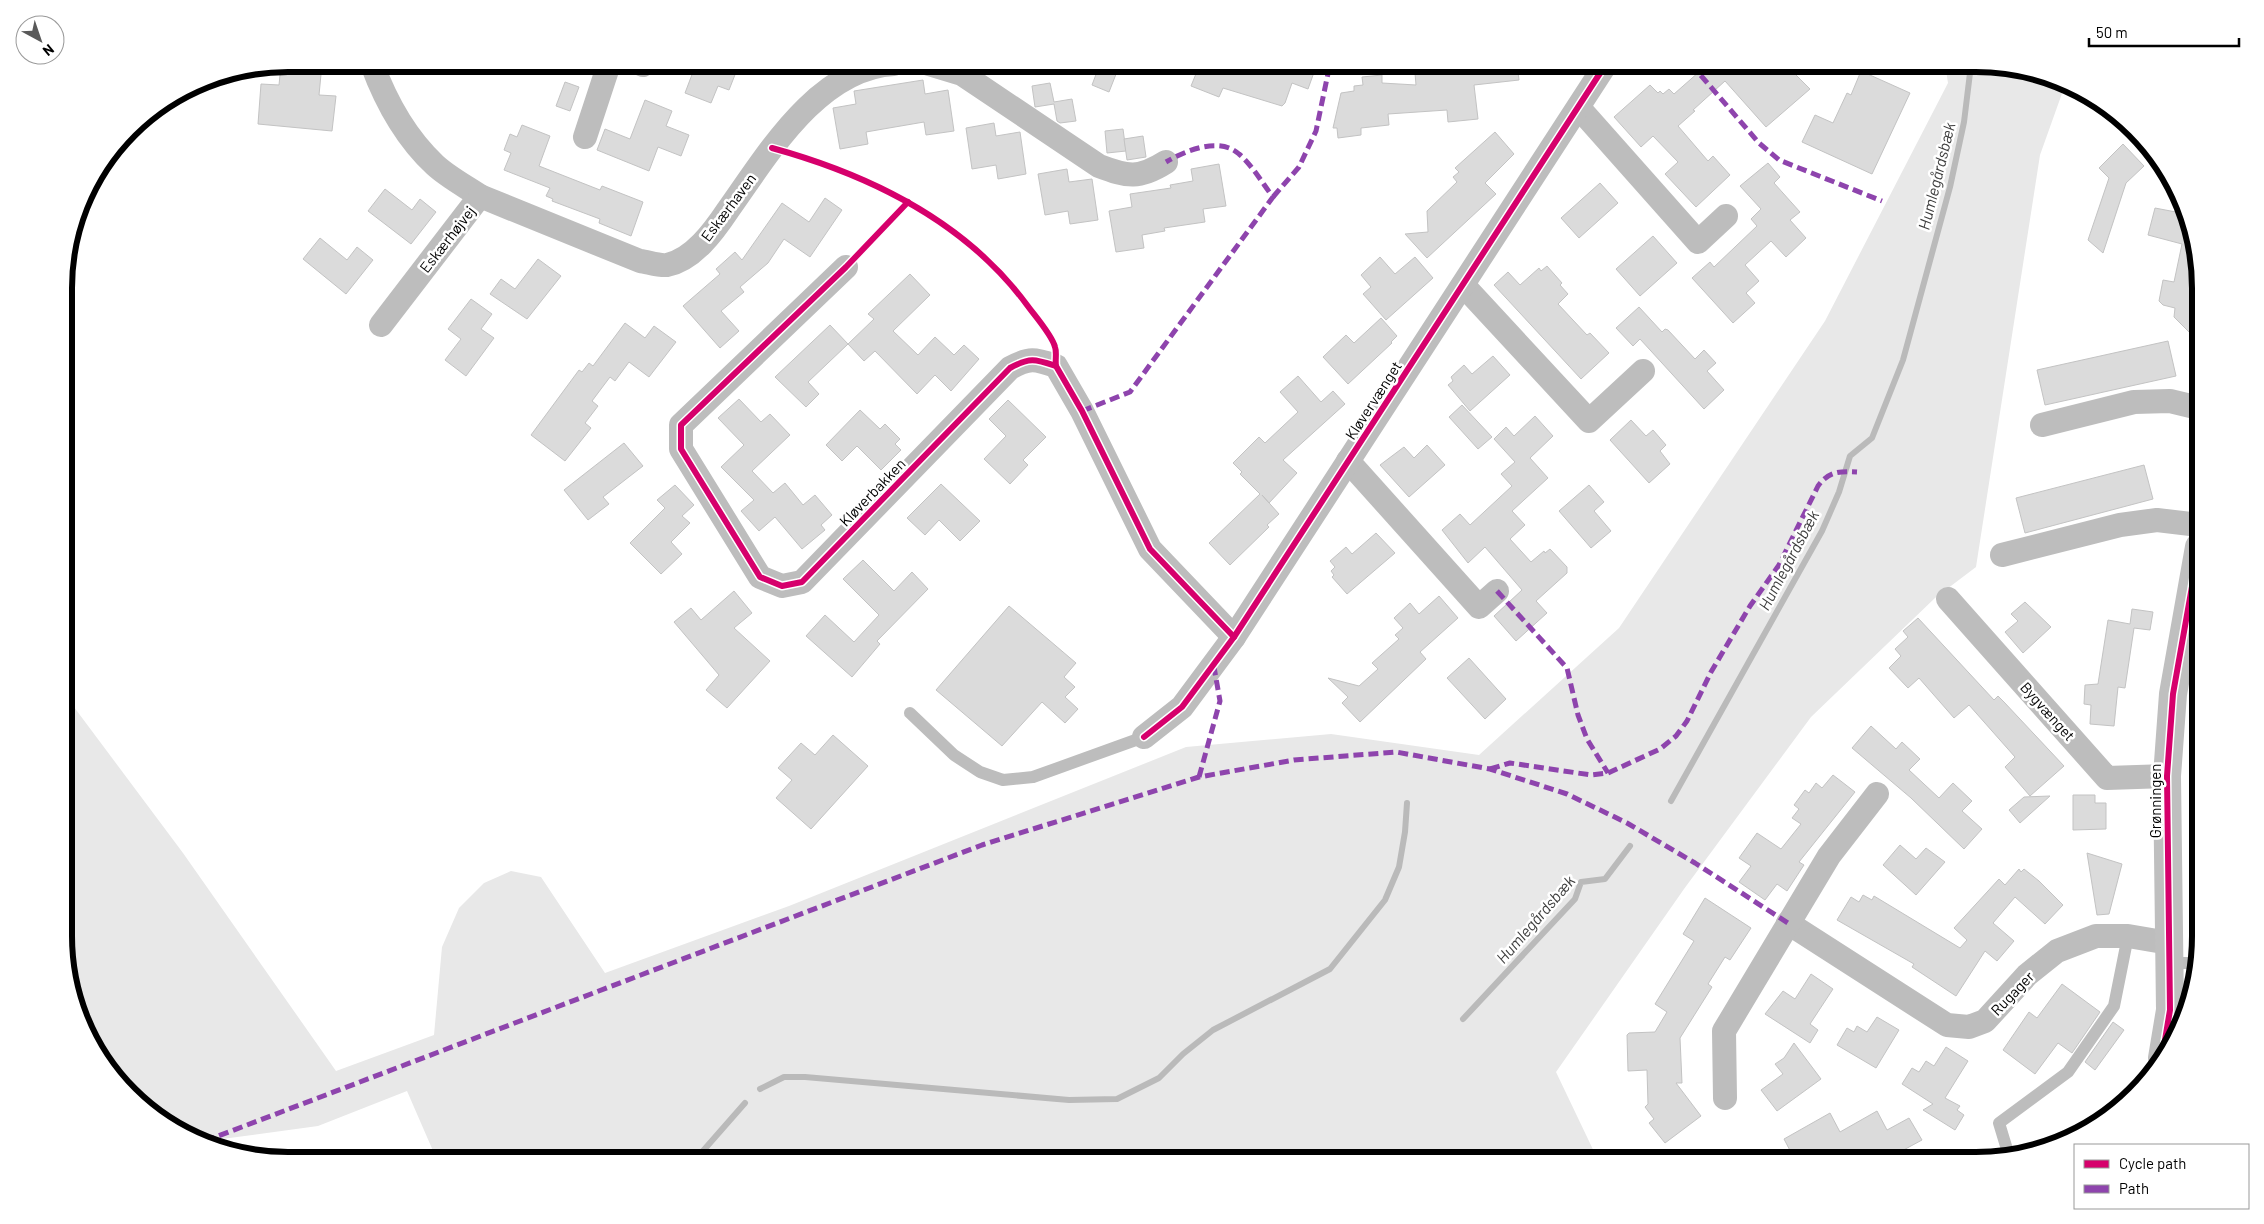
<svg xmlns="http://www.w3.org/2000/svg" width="2264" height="1224" font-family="Barlow,sans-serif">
	<rect width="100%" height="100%" fill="#fff"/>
	<path fill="#e8e8e8" d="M1945 64H1976L2065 85 2040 155 1976 567 1935 598 1811 717 1684 889 1556 1072 1598 1160H437L407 1091 318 1126 207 1141 189 1137 140 1105 102 1061 66 965 65 695 183 853 336 1071 434 1035 442 947 459 908 484 883 511 871 541 877 605 973 789 906 1186 747 1331 734 1479 755 1619 628 1825 321 1948 83Z"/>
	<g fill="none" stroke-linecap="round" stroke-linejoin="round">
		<g stroke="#bababa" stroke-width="6">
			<path d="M1671 801 1822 531 1839 492 1850 456 1872 438 1903 360 1950 187 1964 122 1970 73 1968 64"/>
			<path d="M1463 1019 1575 899 1581 882 1605 879 1630 846"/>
			<path d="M760 1089 784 1077H805L1069 1100 1117 1099 1159 1078 1183 1054 1213 1030 1330 969 1385 900 1399 867 1405 832 1407 803"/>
			<path d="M695 1160 745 1103"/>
		</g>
	</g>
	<g fill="#dbdbdb" stroke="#c3c3c3">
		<path d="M288 64H322L319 95 336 96 332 131 258 124 261 84 279 85 281 65Z"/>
		<path d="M696 64H730L738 67 729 90 718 86 711 103 685 93Z"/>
		<path d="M1100 64H1120L1109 92 1092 85Z"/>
		<path d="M1200 64H1317L1308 89 1292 83 1285 103 1282 106 1223 88 1219 97 1191 86Z"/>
		<path d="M1433 64H1517L1519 80 1474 85 1478 119 1448 122 1447 110 1388 114 1389 125 1361 128V135L1338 138 1337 128H1333L1341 93 1354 91V86L1363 85 1362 77 1382 75V83L1416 85 1415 73 1434 71Z"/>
		<path d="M1708 64H1785L1810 89 1766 127 1725 81 1693 110 1695 111 1678 126 1708 161 1713 156 1730 175 1696 207 1665 174 1678 162 1653 136 1641 147 1614 117 1650 85 1658 93 1660 91 1663 94 1669 89 1674 94Z"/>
		<path d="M1861 71 1910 93 1872 174 1802 142 1815 115 1833 123 1847 93 1851 95Z"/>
		<path d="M923 80 925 94 948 90 954 131 926 135 924 122 889 128 866 132 868 144 840 149 833 108 856 104 854 91Z"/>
		<path d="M565 82 579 87 570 111 556 106Z"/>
		<path d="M1050 83 1054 102 1072 99 1076 121 1060 123 1057 121 1054 104 1035 107 1032 86Z"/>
		<path d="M645 100 672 111 666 126 689 135 681 156 658 147 649 171 597 150 605 129 630 139Z"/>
		<path d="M994 123 996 136 1020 132 1026 174 998 179 996 165 972 169 966 128Z"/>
		<path d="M522 125 550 136 539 166 600 190 602 186 643 202 631 236 599 223 600 219 552 201 553 199 546 196 550 188 504 170 511 153 504 150 510 134 517 137Z"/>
		<path d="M1123 129 1126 151 1107 153 1105 131Z"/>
		<path d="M1495 132 1514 154 1485 183 1496 194 1427 258 1405 234 1428 232 1427 211 1457 182 1453 177 1459 172 1455 168Z"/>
		<path d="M1143 136 1146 157 1127 160 1124 139Z"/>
		<path d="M2123 144 2144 166 2126 183 2103 253 2088 240 2109 178 2099 168Z"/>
		<path d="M1768 163 1780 177 1774 183 1800 212 1790 220 1806 238 1786 257 1771 241 1745 265 1759 281 1746 293 1755 303 1733 323 1692 278 1710 262 1714 267 1757 226 1751 219 1761 209 1740 186Z"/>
		<path d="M1219 164 1226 206 1203 209 1205 222 1164 228 1165 231 1142 235 1144 248 1116 252 1109 211 1132 207 1130 194 1171 188 1170 185 1193 181 1191 169Z"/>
		<path d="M1067 169 1069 182 1092 179 1098 220 1070 224 1068 211 1045 215 1038 174Z"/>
		<path d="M1600 183 1618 203 1579 238 1561 218Z"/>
		<path d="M385 189 412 210 420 199 436 212 411 244 368 211Z"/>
		<path d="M825 198 842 210 810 257 784 239 768 263 740 287 744 292 721 311 739 331 720 348 683 306 720 274 716 269 735 252 742 260 782 203 809 222Z"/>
		<path d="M2155 208 2181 213 2198 259V293L2191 334 2174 317 2175 308 2163 305 2159 301 2163 280 2174 282 2182 244 2148 235Z"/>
		<path d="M1653 236 1677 263 1640 296 1616 269Z"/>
		<path d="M320 238 347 260 357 247 373 260 346 294 303 259Z"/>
		<path d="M1380 257 1395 274 1415 257 1433 278 1386 320 1363 294 1371 287 1361 275Z"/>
		<path d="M538 259 561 276 527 319 490 294 501 279 515 289Z"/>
		<path d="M1547 266 1562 283 1560 285 1568 294 1558 304 1587 335 1590 333 1609 353 1581 379 1494 285 1508 272 1520 285 1539 268 1541 271Z"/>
		<path d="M910 274 930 295 893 331 918 355 935 337 954 355 964 345 979 359 951 391 935 375 917 394 875 351 864 361 848 344 874 319 868 314Z"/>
		<path d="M471 299 492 314 481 329 494 338 466 376 445 360 461 339 448 329Z"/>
		<path d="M1639 307 1662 332 1665 329 1668 330 1695 359 1704 350 1716 363 1707 371 1724 390 1704 409 1640 339 1633 346 1616 328Z"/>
		<path d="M1381 318 1397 336 1391 342 1392 343 1348 384 1323 357 1346 335 1354 343Z"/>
		<path d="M625 323 645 338 654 326 676 342 649 377 629 362 615 381 610 377 592 401 598 406 585 423 591 428 565 461 531 435 579 370 582 372 589 363 593 366Z"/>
		<path d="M830 325 848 344 808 382 819 394 806 407 775 377Z"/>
		<path d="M2168 341 2176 376 2045 405 2037 370Z"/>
		<path d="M1493 356 1510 375 1470 411 1448 385 1453 381 1451 377 1464 365 1472 374Z"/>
		<path d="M1298 376 1321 402 1333 391 1345 404 1283 460 1297 473 1269 503 1262 495 1279 514 1267 525 1269 527 1230 565 1209 543 1260 494 1240 474 1242 472 1233 463 1259 437 1265 443 1298 412 1280 392Z"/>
		<path d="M739 399 761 422 770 414 790 435 752 471 773 493 785 483 803 505 815 495 832 515 821 525 825 530 802 549 775 517 759 531 741 511 754 500 721 467 744 445 718 418Z"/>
		<path d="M1008 400 1046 437 1023 460 1028 465 1010 484 984 459 1006 436 989 419Z"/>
		<path d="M1462 405 1492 437 1478 449 1449 417Z"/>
		<path d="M860 410 880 429 885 424 900 439 895 444 901 450 881 470 857 446 842 461 826 445Z"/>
		<path d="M1535 416 1553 436 1530 458 1548 478 1512 511 1525 525 1510 539 1531 562 1544 551 1545 553 1550 549 1567 567V573L1536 601 1547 613 1516 641 1494 616 1522 590 1485 547 1468 563 1442 530 1460 514 1470 525 1512 486 1501 474 1515 462 1494 439 1506 427 1514 436Z"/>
		<path d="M1631 420 1646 436 1653 430 1666 445 1660 451 1670 464 1649 483 1610 440Z"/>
		<path d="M624 443 643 466 603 497 609 504 588 520 564 490Z"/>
		<path d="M1427 445 1445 465 1409 497 1380 465 1404 447 1414 458Z"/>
		<path d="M2144 465 2153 499 2025 533 2016 498Z"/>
		<path d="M941 484 980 521 960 541 939 520 925 535 907 518Z"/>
		<path d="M675 485 694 505 682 516 690 523 671 542 682 554 661 574 630 543 665 508 657 500Z"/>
		<path d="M1589 485 1604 502 1594 511 1611 531 1591 548 1559 511Z"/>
		<path d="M1376 533 1395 553 1347 594 1332 577 1334 575 1331 571 1335 567 1330 561 1346 547 1352 554Z"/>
		<path d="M863 560 894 591 912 572 928 589 877 641 880 644 852 677 806 636 825 615 854 642 879 615 843 579Z"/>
		<path d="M734 591 752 613 734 628 770 661 727 708 706 690 719 675 674 622 691 608 701 620Z"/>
		<path d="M1439 596 1458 618 1420 652 1426 659 1360 722 1342 703 1348 697 1328 678 1359 686 1378 669 1372 663 1399 639 1395 635 1403 628 1394 618 1410 603 1419 614Z"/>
		<path d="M2025 602 2051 627 2023 653 2005 632 2018 621 2011 614Z"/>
		<path d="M1009 606 1076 663 1064 677 1075 687 1065 697 1078 709 1065 723 1042 702 1002 746 936 690Z"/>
		<path d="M2132 609 2153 612 2150 630 2134 628 2125 688 2118 687 2114 726 2090 724 2091 705 2084 704 2085 685 2098 684 2108 620 2130 624Z"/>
		<path d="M1918 618 1994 700 1998 696 2004 702 2064 766 2030 796 2005 767 2015 757 1969 705 1954 718 1919 678 1908 688 1889 668 1901 656 1895 649 1908 637 1903 631Z"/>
		<path d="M1469 658 1506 699 1485 719 1447 678Z"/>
		<path d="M1871 726 1896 749 1902 742 1920 759 1909 770 1939 798 1953 783 1972 801 1962 811 1982 829 1964 849 1911 798 1852 748Z"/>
		<path d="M833 735 868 766 811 829 776 798 792 780 778 768 801 743 815 755Z"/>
		<path d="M1833 775 1855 792 1799 862 1804 865 1787 891 1777 884 1765 900 1739 882 1751 866 1739 858 1757 833 1781 849 1801 824 1792 818 1799 809 1794 805 1805 790 1809 793 1816 783 1822 788Z"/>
		<path d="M2073 795H2095V803H2106V829L2073 830Z"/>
		<path d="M2050 796 2020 823 2009 810 2024 797Z"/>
		<path d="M1900 845 1916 859 1926 848 1945 862 1916 895 1883 865Z"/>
		<path d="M2087 853 2122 864 2109 914 2097 915Z"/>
		<path d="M2019 869 2021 872 2024 869 2039 881 2063 905 2045 924 2015 897 1993 923 2014 941 1997 961 1985 951 1956 996 1912 967 1914 964 1837 920 1851 897 1859 902 1863 895 1872 900 1874 896 1960 948 1967 940 1954 928 1999 879 2005 885Z"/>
		<path d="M1705 898 1751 928 1730 960 1725 957 1708 984 1712 987 1680 1038 1682 1083H1676L1701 1116 1665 1143 1649 1123 1654 1119 1645 1107 1648 1104 1647 1070 1628 1071 1627 1035 1629 1033 1655 1032 1667 1012 1655 1004 1694 941 1683 934Z"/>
		<path d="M1811 974 1833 989 1810 1024 1818 1030 1810 1043 1765 1014 1783 991 1795 999Z"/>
		<path d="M2062 984 2100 1012 2072 1053 2058 1043 2035 1074 2003 1050 2029 1012 2037 1018Z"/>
		<path d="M1877 1017 1899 1030 1876 1068 1837 1045 1847 1028 1854 1032 1857 1026 1867 1032Z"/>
		<path d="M2113 1022 2124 1030 2095 1070 2085 1062Z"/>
		<path d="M1794 1043 1821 1079 1777 1111 1761 1090 1783 1074 1775 1064 1784 1058Z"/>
		<path d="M1946 1047 1968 1061 1945 1098 1960 1106 1957 1110 1964 1115 1955 1130 1923 1110 1933 1104 1902 1084 1912 1068 1919 1072 1926 1061 1934 1066Z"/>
		<path d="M1877 1111 1887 1130 1909 1118 1922 1140 1885 1160H1795L1784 1139 1830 1113 1840 1132Z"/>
	</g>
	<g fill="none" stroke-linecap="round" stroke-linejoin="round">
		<g stroke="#bdbdbd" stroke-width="12">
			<path d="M910 713 954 755 980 772 1003 780 1033 777 1144 737"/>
			<path d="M2170 963H2194"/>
			<path d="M2009 1156 1999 1123 2068 1072 2114 1006 2128 936"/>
		</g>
		<g stroke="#bdbdbd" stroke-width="24">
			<path d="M372 64C386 102 405 137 435 165 448 177 465 186 480 196L381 325"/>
			<path d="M641 64 643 65"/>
			<path d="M929 64 962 74 1099 166C1128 177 1139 179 1166 162"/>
			<path d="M1579 108 1698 242 1726 216"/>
			<path d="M585 137 609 64"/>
			<path d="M480 196 640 261C648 262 659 266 667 265 693 260 714 231 728 210 768 154 818 68 894 64"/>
			<path d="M846 267 681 425V449L760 577 782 586 802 582 1010 368C1030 357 1035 359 1056 366L1082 411 1150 549 1234 637"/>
			<path d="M1463 285 1589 421 1643 371"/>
			<path d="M2042 425 2134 402 2170 401 2199 408"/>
			<path d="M1348 461 1479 607 1497 591"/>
			<path d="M2002 555 2120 525 2157 520 2199 525"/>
			<path d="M1948 599 2107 778 2167 776"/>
			<path d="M1144 737 1182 707 1234 637 1606 64"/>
			<path d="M1788 923 1947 1025 1969 1027 1985 1021 2027 975 2057 951 2096 936H2128L2169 943"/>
			<path d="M1725 1098 1724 1031 1829 856 1877 794"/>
		</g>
		<path stroke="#bfbfbf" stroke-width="28" d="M2162 1058 2170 1010 2167 776 2173 694 2199 547"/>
		<g stroke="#8e44ad" stroke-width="5" stroke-dasharray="10 5" stroke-linecap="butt">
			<path d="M1691 64 1759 143 1779 160 1882 201"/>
			<path d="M1273 197 1299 167 1316 131 1330 64"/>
			<path d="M1082 411 1130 392 1273 197C1263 184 1252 165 1239 154 1219 136 1185 151 1166 162"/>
			<path d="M1497 591 1567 668 1578 715 1587 739 1608 773"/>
			<path d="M1490 769 1510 763 1591 775 1608 773 1660 749 1676 736 1687 721 1711 672 1750 606 1779 565 1818 486C1829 471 1840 471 1857 472"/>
			<path d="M1199 777 1220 701 1214 667"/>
			<path d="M205 1141 982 845 1199 777 1294 760 1396 752 1490 769 1567 794 1627 823 1695 863 1788 923"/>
		</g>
		<g stroke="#fff" stroke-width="9">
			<g id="cycleway">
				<path d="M772 148C870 175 966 222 1027 305 1035 316 1052 335 1055 347 1057 352 1055 360 1056 366"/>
				<path d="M908 202 846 267 681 425V449L760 577 782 586 802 582 1010 368C1030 357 1035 359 1056 366L1082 411 1150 549 1234 637"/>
				<path d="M1144 737 1182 707 1234 637 1606 64"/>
				<path d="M2162 1058 2170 1010 2167 776 2173 694 2199 547"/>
			</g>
		</g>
		<use href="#cycleway" stroke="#d6006c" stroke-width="6"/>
	</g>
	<g text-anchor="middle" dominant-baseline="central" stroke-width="5" stroke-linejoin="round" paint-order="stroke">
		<g font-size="15" fill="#000" stroke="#fff">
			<text transform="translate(728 207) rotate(-53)">Eskærhaven</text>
			<text transform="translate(447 239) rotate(-52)">Eskærhøjvej</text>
			<text transform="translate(1373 400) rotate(-57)">Kløvervænget</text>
			<text transform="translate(872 492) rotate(-46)">Kløverbakken</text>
			<text transform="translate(2048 711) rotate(48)">Bygvænget</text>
			<text transform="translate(2155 801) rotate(-90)">Grønningen</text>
			<text transform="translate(2012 993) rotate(-46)">Rugager</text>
		</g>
		<g font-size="16" font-style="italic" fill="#3d3d3d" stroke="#fff">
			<text transform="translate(1936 176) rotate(-76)">Humlegårdsbæk</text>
			<text transform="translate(1788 560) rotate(-62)">Humlegårdsbæk</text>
			<text transform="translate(1535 919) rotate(-49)">Humlegårdsbæk</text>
		</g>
	</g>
	<path d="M0 0H2264V1224H0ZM288 72H1976A216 216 0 0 1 2192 288V936A216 216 0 0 1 1976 1152H288A216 216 0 0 1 72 936V288A216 216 0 0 1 288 72Z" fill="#fff" fill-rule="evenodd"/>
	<path fill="none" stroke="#000" stroke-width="6" d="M288 72H1976A216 216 0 0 1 2192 288V936A216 216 0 0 1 1976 1152H288A216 216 0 0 1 72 936V288A216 216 0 0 1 288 72Z"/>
	<rect x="2074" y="1144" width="175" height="65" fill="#ffffff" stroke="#999999"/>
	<rect x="2084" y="1160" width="25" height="8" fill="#d6006c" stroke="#999999"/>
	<text x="2119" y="1169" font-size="15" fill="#000000">Cycle path</text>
	<rect x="2084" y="1185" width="25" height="8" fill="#8e44ad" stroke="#999999"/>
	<text x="2119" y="1194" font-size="15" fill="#000000">Path</text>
	<g transform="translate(40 40) rotate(140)"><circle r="24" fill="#ffffff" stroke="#999999"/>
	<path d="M0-4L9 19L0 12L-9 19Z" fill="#595959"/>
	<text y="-8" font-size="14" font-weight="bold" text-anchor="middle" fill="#000000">N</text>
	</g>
	<path d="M2089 38v8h150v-8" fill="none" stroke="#000000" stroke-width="2.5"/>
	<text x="2096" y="38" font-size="15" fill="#000000" stroke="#ffffff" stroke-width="4" paint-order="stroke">50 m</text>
</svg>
